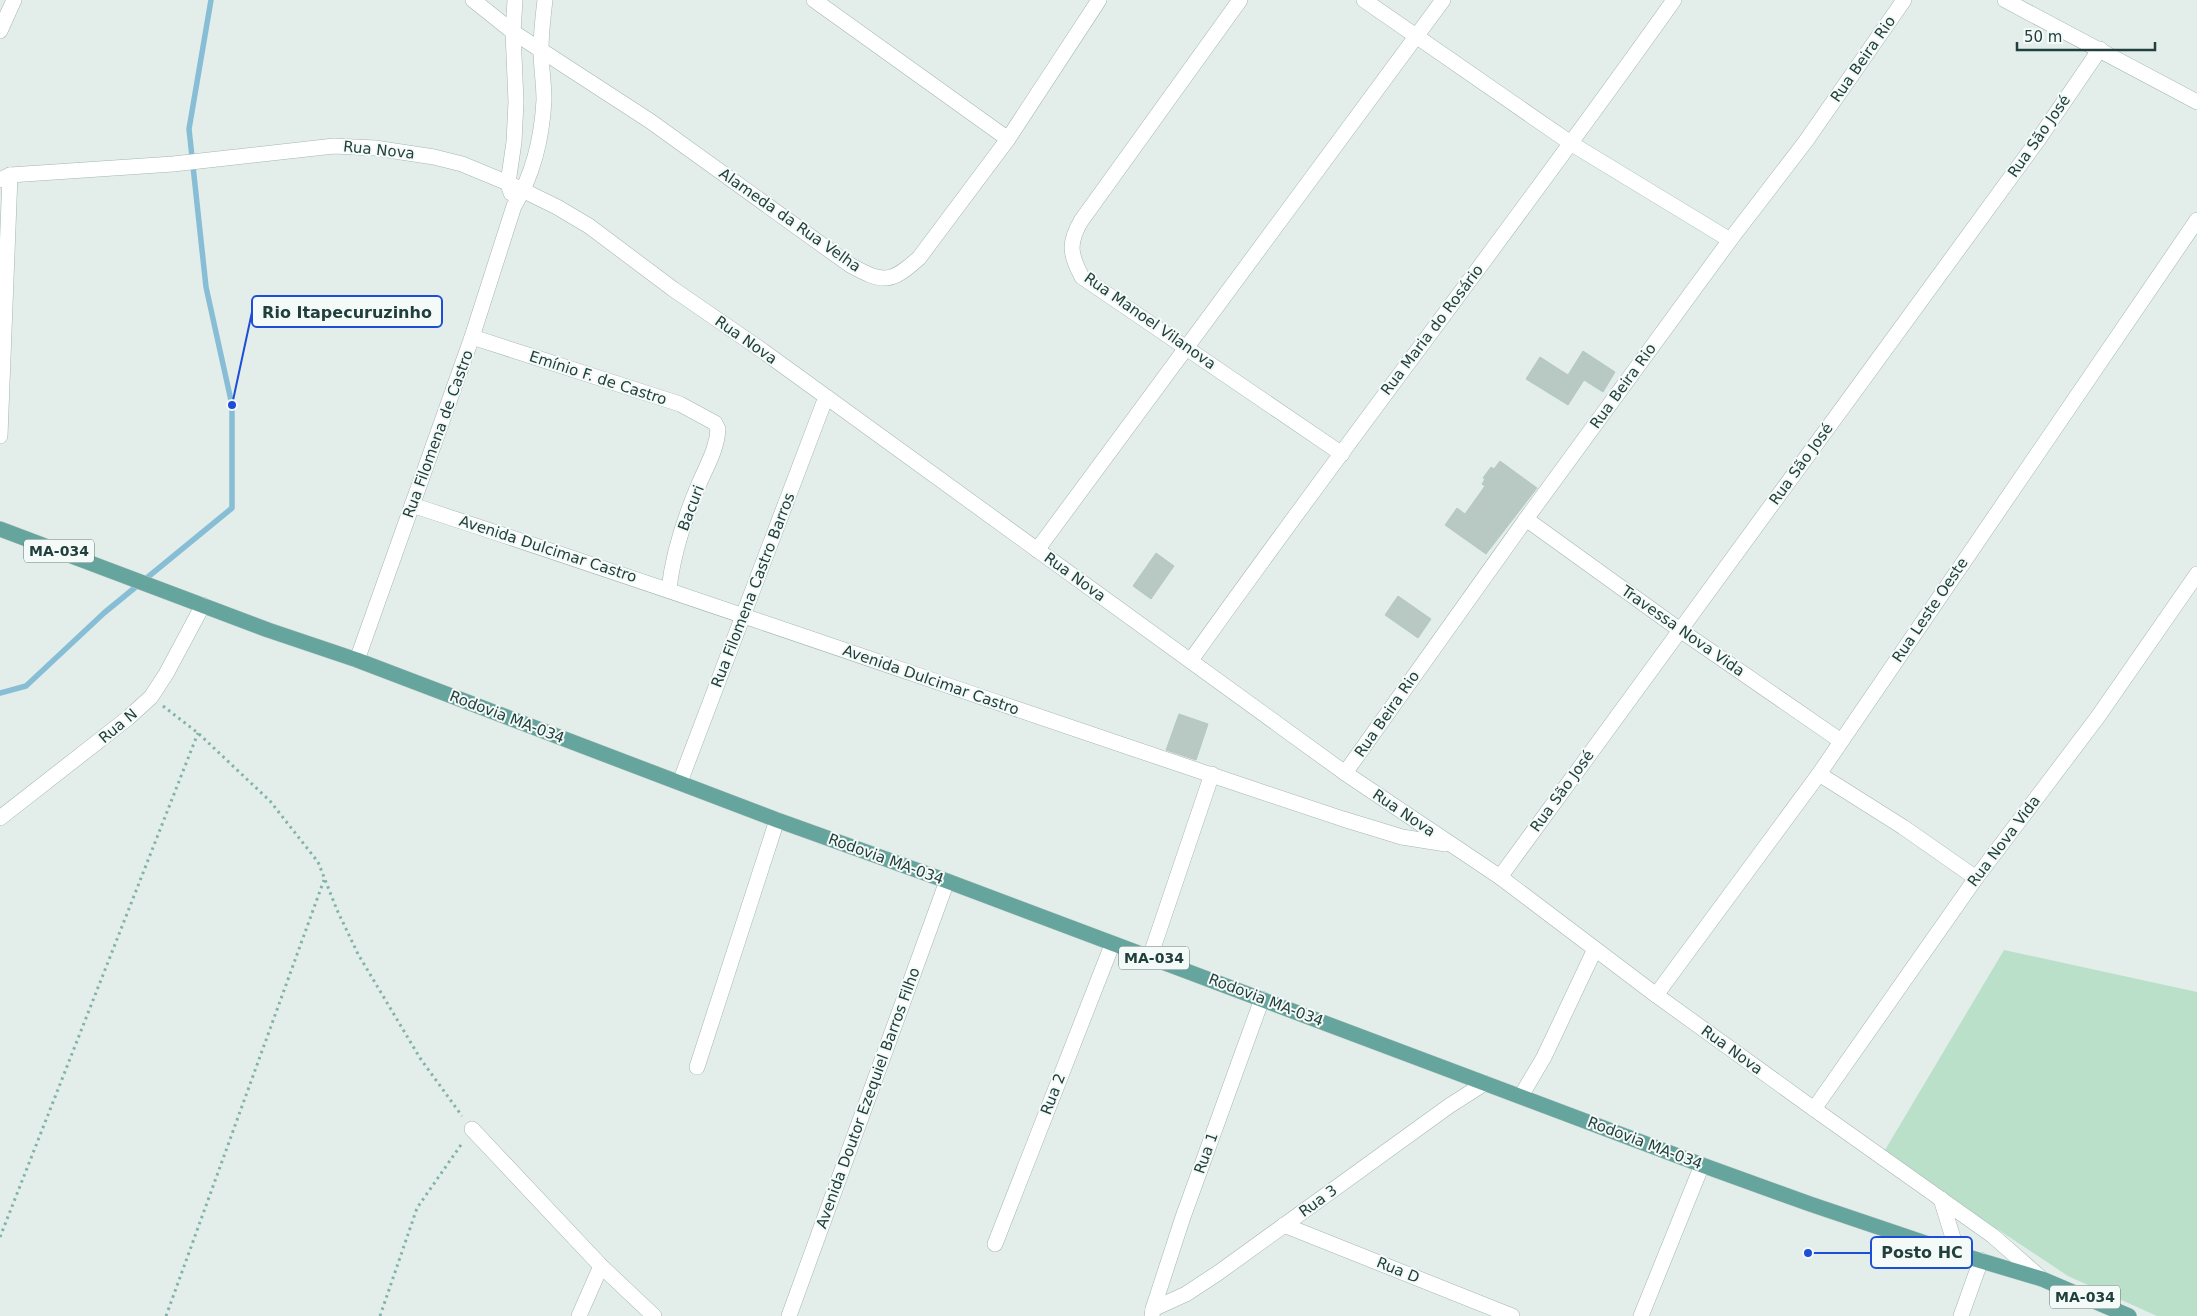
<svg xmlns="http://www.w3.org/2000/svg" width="2197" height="1316" font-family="'DejaVu Sans',sans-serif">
	<rect width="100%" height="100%" fill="#e3eeea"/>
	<path fill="#bbe0ca" d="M2004 950 2197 992V1316H2157L2068 1276 1961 1205 1885 1150Z"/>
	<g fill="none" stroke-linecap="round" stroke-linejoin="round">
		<path stroke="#88bed5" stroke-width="5.5" d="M0 693 26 686 104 613 232 508V405L206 287 189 129 211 0"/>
	</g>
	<g fill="#b8c9c4" stroke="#b5c8c3">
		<path d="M1583 351 1615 372 1603 392 1584 380 1568 405 1526 379 1540 357 1568 375Z"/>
		<path d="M1500 461 1537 488 1486 554 1445 525 1457 508 1465 514 1485 486 1482 484 1485 479 1483 478 1491 467 1494 469Z"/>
		<path d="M1156 553 1174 566 1151 599 1133 586Z"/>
		<path d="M1398 596 1431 619 1418 638 1385 615Z"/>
		<path d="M1179 714 1208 724 1196 760 1166 750Z"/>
	</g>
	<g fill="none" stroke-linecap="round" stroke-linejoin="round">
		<g stroke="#a5b6b2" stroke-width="16">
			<g id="minor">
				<path d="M473 0 513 32 650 121 850 265C883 283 890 284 919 258L1008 139 1099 0"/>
				<path d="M814 0 1008 139"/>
				<path d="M1240 0 1081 221C1068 243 1070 255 1082 277L1342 454"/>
				<path d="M1364 0 1572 144 1730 240"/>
				<path d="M2005 0 2197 102"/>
				<path d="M0 31 14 0"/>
				<path d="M0 180 10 175 173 164 334 146 375 148 434 157 462 164 508 183 557 207 589 226 673 289 763 351 1345 773 1500 877 1656 995 1814 1109 1993 1236 2042 1279"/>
				<path d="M511 193 508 183 514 142 516 102 513 32 515 0"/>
				<path d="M472 337 680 404 715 423 718 429C717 449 707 465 699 484 685 517 673 553 669 589"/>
				<path d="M0 436 10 175"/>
				<path d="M412 505C724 607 1032 716 1343 819L1402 837 1446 844"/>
				<path d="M1526 519 1680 630 1841 741"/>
				<path d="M1037 550 1443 0"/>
				<path d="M357 660 472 337 514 206C533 175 542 137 544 100 544 83 541 67 541 50 541 33 543 17 545 0"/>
				<path d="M1191 660C1349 438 1516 223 1674 0"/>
				<path d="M1345 773 1526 519 1730 240 1806 141 1904 0"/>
				<path d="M1819 774 1903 827 1976 878"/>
				<path d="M680 782 826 397"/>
				<path d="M0 818 128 718 151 697 166 674 203 605"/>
				<path d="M1500 877 2038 140 2100 49"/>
				<path d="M1150 957 1212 774"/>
				<path d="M1656 995 1819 774 2197 220"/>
				<path d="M697 1067 777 820"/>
				<path d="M1521 1096 1544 1057 1595 949"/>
				<path d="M1814 1109 1976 878 2097 718 2197 574"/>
				<path d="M472 1129 601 1266 654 1316"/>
				<path d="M1941 1199 1958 1254"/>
				<path d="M1284 1225 1512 1316"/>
				<path d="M995 1244 1112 945"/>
				<path d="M1153 1309 1183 1217 1262 999"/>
				<path d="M579 1316 601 1266"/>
				<path d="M789 1316 947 881"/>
				<path d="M1152 1316 1153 1309 1186 1294 1218 1273 1449 1106 1485 1083"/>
				<path d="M1641 1316 1702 1165"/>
				<path d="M1961 1316 1981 1260"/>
			</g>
		</g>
		<g stroke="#c1cac8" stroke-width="16">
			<path id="major" d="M0 529 268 630 357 660 777 820 947 881 1702 1165 1810 1204 1958 1254 2042 1279 2129 1316"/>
		</g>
		<g stroke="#82b3aa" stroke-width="3" stroke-dasharray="2.5 4" stroke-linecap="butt">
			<path d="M163 706 198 733 270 801 318 862 337 910 358 954 420 1058 462 1116"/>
			<path d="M0 1237 198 733"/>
			<path d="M166 1316 324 880"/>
			<path d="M380 1316 417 1208 463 1142"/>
		</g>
		<use href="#minor" stroke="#fff" stroke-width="15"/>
		<use href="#major" stroke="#65a59e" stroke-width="15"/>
	</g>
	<g text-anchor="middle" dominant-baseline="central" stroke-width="4" stroke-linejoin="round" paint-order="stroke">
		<g fill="#f4faf8" stroke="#607874" stroke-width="1">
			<rect x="24" y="539.5" width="70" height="23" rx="4"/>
			<rect x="1119" y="946.5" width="70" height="23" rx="4"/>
			<rect x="2050" y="1285.5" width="70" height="23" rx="4"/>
		</g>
		<g font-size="14" font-weight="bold" fill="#21403c">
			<text x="59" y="551">MA-034</text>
			<text x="1154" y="958">MA-034</text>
			<text x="2085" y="1297">MA-034</text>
		</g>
		<g font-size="15" fill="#21403c" stroke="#f4faf8">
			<text transform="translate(1863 59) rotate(-55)">Rua Beira Rio</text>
			<text transform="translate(2039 136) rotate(-55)">Rua São José</text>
			<text transform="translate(379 150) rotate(6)">Rua Nova</text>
			<text transform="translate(790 220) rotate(35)">Alameda da Rua Velha</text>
			<text transform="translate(1150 321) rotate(35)">Rua Manoel Vilanova</text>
			<text transform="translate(1432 330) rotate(-53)">Rua Maria do Rosário</text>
			<text transform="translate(746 340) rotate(35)">Rua Nova</text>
			<text transform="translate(598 378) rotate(18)">Emínio F. de Castro</text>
			<text transform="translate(1623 386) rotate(-54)">Rua Beira Rio</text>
			<text transform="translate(438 434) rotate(-70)">Rua Filomena de Castro</text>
			<text transform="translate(1801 464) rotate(-54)">Rua São José</text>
			<text transform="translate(691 508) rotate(-69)">Bacuri</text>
			<text transform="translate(548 549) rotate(18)">Avenida Dulcimar Castro</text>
			<text transform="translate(1075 577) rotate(36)">Rua Nova</text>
			<text transform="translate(753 590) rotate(-69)">Rua Filomena Castro Barros</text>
			<text transform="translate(1930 610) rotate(-56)">Rua Leste Oeste</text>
			<text transform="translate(1683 631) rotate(35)">Travessa Nova Vida</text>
			<text transform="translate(931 680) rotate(19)">Avenida Dulcimar Castro</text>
			<text transform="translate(1387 714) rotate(-55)">Rua Beira Rio</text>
			<text transform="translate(507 717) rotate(21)">Rodovia MA-034</text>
			<text transform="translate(118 726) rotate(-40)">Rua N</text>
			<text transform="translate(1562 791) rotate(-54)">Rua São José</text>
			<text transform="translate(1404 813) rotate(34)">Rua Nova</text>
			<text transform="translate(2004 841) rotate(-53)">Rua Nova Vida</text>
			<text transform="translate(886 859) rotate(20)">Rodovia MA-034</text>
			<text transform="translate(1266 1000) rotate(21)">Rodovia MA-034</text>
			<text transform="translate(1732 1050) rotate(36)">Rua Nova</text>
			<text transform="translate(1053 1094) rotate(-69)">Rua 2</text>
			<text transform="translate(868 1098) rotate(-70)">Avenida Doutor Ezequiel Barros Filho</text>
			<text transform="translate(1645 1143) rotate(21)">Rodovia MA-034</text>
			<text transform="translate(1206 1153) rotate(-70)">Rua 1</text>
			<text transform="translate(1318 1201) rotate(-36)">Rua 3</text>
			<text transform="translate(1398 1270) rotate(22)">Rua D</text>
		</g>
	</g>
	<path fill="none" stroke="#1d4ed8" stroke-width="2" d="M232 405L252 312M1808 1253L1871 1253"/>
	<g fill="#1d4ed8" stroke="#f4faf8" stroke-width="2">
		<circle cx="232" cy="405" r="5"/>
		<circle cx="1808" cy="1253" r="5"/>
	</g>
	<g fill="#f4faf8" stroke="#1d4ed8" stroke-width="2">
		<rect x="252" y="296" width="190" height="31" rx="5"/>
		<rect x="1871" y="1237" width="101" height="31" rx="5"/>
	</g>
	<g font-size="16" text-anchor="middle" font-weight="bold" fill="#21403c">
		<text x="347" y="318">Rio Itapecuruzinho</text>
		<text x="1922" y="1258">Posto HC</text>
	</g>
	<path d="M2017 42v8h138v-8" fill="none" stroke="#21403c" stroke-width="2.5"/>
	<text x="2024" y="42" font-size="15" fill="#21403c" stroke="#f4faf8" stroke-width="4" paint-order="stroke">50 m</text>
</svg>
